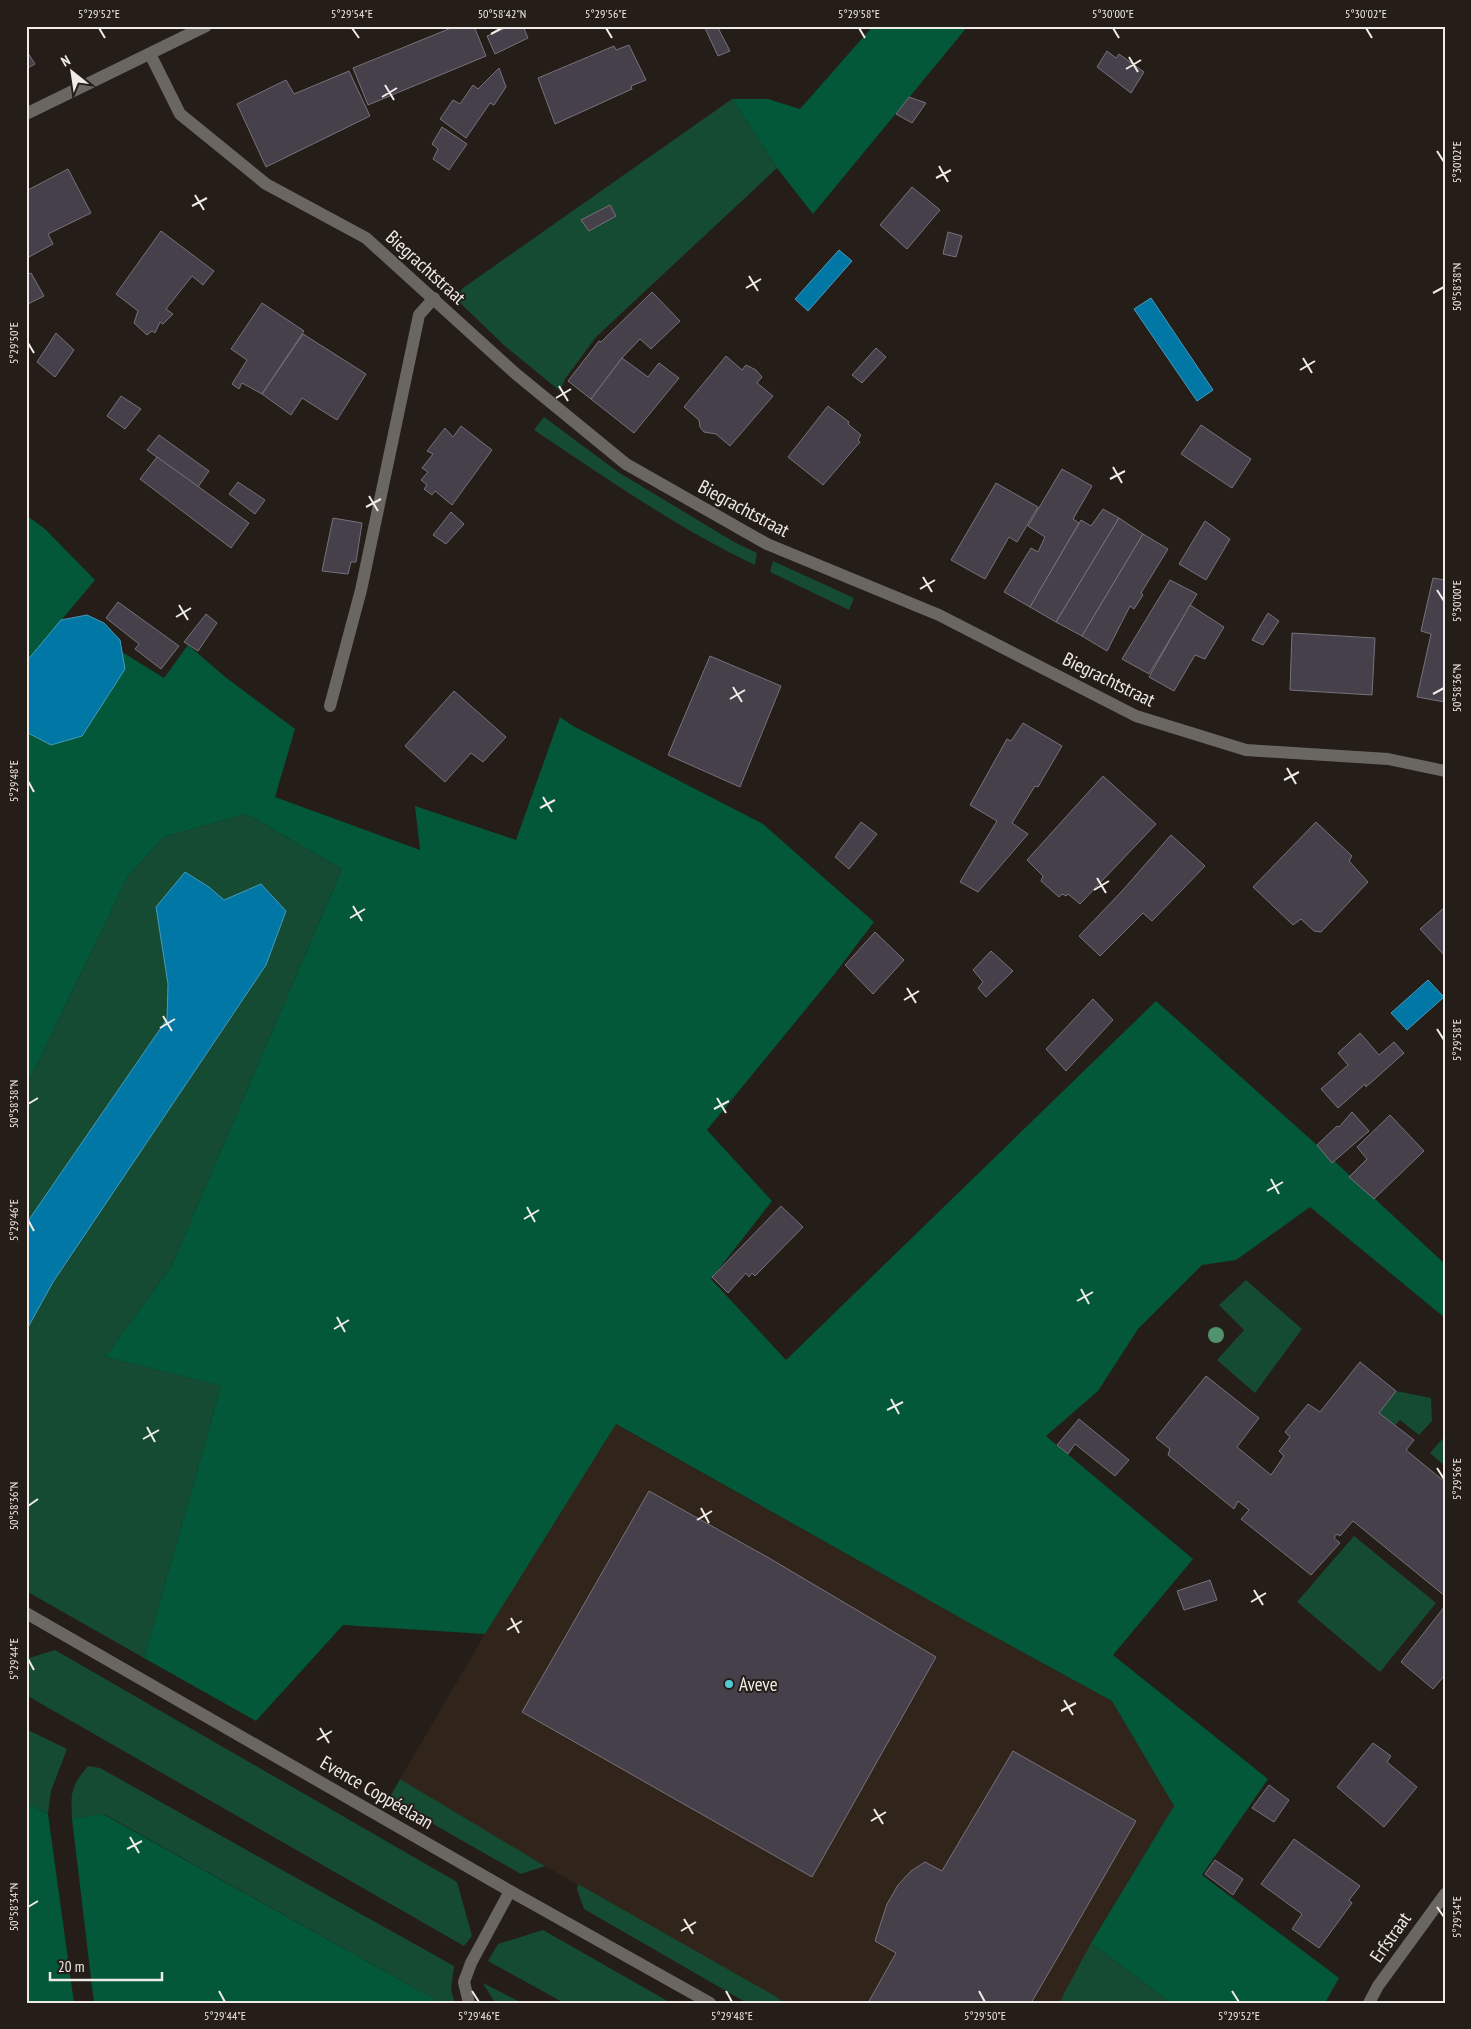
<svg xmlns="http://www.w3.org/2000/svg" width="1471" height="2029" font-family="'PT Sans Narrow',sans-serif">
	<rect width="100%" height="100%" fill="#251e18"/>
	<path fill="#31251b" d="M615 1424 973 1625 1112 1701 1174 1806 1091 1943 1059 2003H785L545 1866 400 1779 485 1634Z"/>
	<g fill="#154a33">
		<path d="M732 99 777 168 596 337 565 379 560 391 505 346 455 298 463 288Z"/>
		<path d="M544 417 618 472 734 542 757 553 755 565C677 528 606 478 534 430Z"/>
		<path d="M773 561 854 598 849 610 770 572Z"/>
		<path d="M246 814 342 869 171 1267 105 1357 221 1386 144 1658 26 1591V1087L128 876 164 837Z"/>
		<path d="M1246 1280 1302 1329 1255 1393 1217 1360 1244 1330 1219 1305Z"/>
		<path d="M1396 1391 1431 1398 1432 1421 1419 1435 1400 1420 1395 1425 1379 1413Z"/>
		<path d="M1445 1436V1466L1430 1453Z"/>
		<path d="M1354 1536 1436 1603 1380 1672 1297 1602Z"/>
		<path d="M55 1650 457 1882 472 1936 464 1946 26 1695V1659Z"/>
		<path d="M26 1729 67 1749 51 1791 48 1814 26 1802Z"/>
		<path d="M88 1766 100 1768 454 1966 451 1990 455 2003H438L436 2000 104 1814 72 1819C71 1793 70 1787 88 1766Z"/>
		<path d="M400 1779 545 1866 521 1874 389 1799Z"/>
		<path d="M578 1884 775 1996 785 2003H747L584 1909 577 1889Z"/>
		<path d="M543 1930 671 2003H564L488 1961 498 1944Z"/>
		<path d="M1091 1943 1171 2003H1059Z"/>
		<path d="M483 1983 522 2003H495Z"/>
	</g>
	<g fill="#025839">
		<path d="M873 26H968L813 214 777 168 732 99H768L800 109Z"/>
		<path d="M26 515 45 529 95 580 26 662Z"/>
		<path d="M188 645 224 676 295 729 275 797 420 850 415 806 516 840 560 717 573 726 763 824 874 922 833 976 707 1130 772 1201 711 1279 786 1360 1156 1001 1317 1145 1445 1264V1318L1310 1207 1236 1260 1202 1265 1138 1329 1098 1391 1046 1436 1193 1559 1113 1655 1268 1779 1202 1875 1339 1978 1325 2003H1171L1091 1943 1174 1806 1112 1701 973 1625 616 1424 485 1634 343 1625 256 1721 144 1658 221 1386 105 1357 171 1267 342 869 246 814 164 837 128 876 26 1087V732L51 745 125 669 122 652 164 678Z"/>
		<path d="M26 1802 48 1814 74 2003H26Z"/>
		<path d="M103 1814 436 2000 438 2003H94L72 1819Z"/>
	</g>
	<g fill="#0077a5" stroke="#489ab9">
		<path d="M839 250 852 261 808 311 795 299Z"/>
		<path d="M1151 298 1213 390 1197 401 1134 309Z"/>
		<path d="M87 615 104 623 120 640 125 669 82 736 51 745 26 732V662L61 620Z"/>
		<path d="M185 872 209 887 224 900 261 884 286 911 266 965 53 1282 26 1331 28 1221 167 1019 168 984 156 907Z"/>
		<path d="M1428 980 1444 997 1407 1030 1391 1013Z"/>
	</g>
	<g fill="#454049" stroke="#77717b">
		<path d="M456 26H474L486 56 368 105 353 68Z"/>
		<path d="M510 26H523L528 38 495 54 487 36Z"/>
		<path d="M704 26H717L730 51 718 56Z"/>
		<path d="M629 45 646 80 631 86 632 89 555 124 538 78 614 46 616 50Z"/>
		<path d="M26 50 35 64 26 69Z"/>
		<path d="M1107 51 1116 58 1119 54 1144 72 1131 93 1097 67Z"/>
		<path d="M499 68 506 87 494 105 490 103 466 138 440 119 453 100 460 104 473 85 478 89Z"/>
		<path d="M349 71 370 116 266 167 237 104 286 80 294 94Z"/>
		<path d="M909 97 926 103 912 123 896 114Z"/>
		<path d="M442 127 467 144 449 170 433 159 438 149 432 144Z"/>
		<path d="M68 169 91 213 48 234 53 244 29 257 26 251V191Z"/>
		<path d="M912 187 940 210 907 249 880 225Z"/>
		<path d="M610 205 616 216 589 231 581 220Z"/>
		<path d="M161 231 214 271 203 285 192 276 166 309 173 314 163 324 160 322 155 333 152 331 147 335 134 323 138 311 116 294Z"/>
		<path d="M948 232 962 236 956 257 943 254Z"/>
		<path d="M31 273 44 296 26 305V275Z"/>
		<path d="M652 292 680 321 651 349 640 339 622 358 591 399 568 381 599 341 601 342Z"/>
		<path d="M262 303 304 331 262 394 242 383 239 389 232 384 247 360 231 349Z"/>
		<path d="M56 333 74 350 55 377 37 362Z"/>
		<path d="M303 334 366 374 337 420 302 398 291 415 262 394Z"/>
		<path d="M876 348 886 357 862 383 852 375Z"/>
		<path d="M726 356 742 370 746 365 756 370 762 377 757 383 773 396 730 446 716 434 704 432 700 427 699 420 684 407Z"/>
		<path d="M622 358 648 377 659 363 679 378 634 433 591 399Z"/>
		<path d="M121 396 141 409 125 429 107 416Z"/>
		<path d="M828 406 849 422 848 424 861 435 858 440 860 442 823 485 788 457Z"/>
		<path d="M1201 425 1251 459 1232 488 1181 454Z"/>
		<path d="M461 426 492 450 452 505 435 491 432 495 424 489 427 485 421 480 428 472 422 468 433 454 427 451 445 428 453 437Z"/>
		<path d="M159 435 209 471 198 487 147 450Z"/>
		<path d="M157 457 249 523 231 548 140 479Z"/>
		<path d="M1062 469 1092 486 1073 519 1079 523 1030 607 1004 592 1031 548 1038 552 1045 537 1028 526Z"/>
		<path d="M238 482 265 500 255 514 229 494Z"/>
		<path d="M996 483 1038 507 1017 542 1009 537 985 579 951 560Z"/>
		<path d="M1103 509 1119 518 1056 622 1030 607 1081 520 1091 526Z"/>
		<path d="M451 512 464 524 446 544 433 535Z"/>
		<path d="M333 518 362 523 356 562H351L348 574 322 571Z"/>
		<path d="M1119 518 1143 534 1082 636 1056 622Z"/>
		<path d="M1205 521 1230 539 1206 580 1179 564Z"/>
		<path d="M1143 534 1168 549 1141 593 1143 595 1134 609 1130 606 1107 651 1082 636Z"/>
		<path d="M1433 578 1445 580V702L1417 697 1431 634 1421 631Z"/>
		<path d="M1170 580 1197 594 1149 674 1122 659Z"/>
		<path d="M118 602 179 646 161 669 135 649 139 644 106 618Z"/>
		<path d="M1190 605 1224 627 1205 659 1195 655 1174 691 1149 677Z"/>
		<path d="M1268 613 1279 621 1263 645 1252 640Z"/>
		<path d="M206 614 217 623 198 651 184 642Z"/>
		<path d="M1292 633 1375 638 1372 695 1290 690Z"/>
		<path d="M710 656 781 686 740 787 668 755Z"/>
		<path d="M454 691 506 737 483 762 471 753 445 782 405 746Z"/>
		<path d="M1023 723 1062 746 1038 787 1035 786 1012 823 1028 834 978 892 960 882 997 821 970 805 1007 739 1011 741Z"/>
		<path d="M1103 776 1156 824 1080 904 1068 894 1066 896 1062 894 1059 897 1041 881 1043 876 1027 860Z"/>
		<path d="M861 822 877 834 849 869 835 857Z"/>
		<path d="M1316 822 1352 856 1349 861 1368 882 1321 932 1314 931 1301 919 1293 925 1253 887Z"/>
		<path d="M1171 835 1205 866 1152 921 1143 913 1100 956 1079 936 1123 890Z"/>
		<path d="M1445 907V956L1420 929Z"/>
		<path d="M875 932 904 960 873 994 845 965Z"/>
		<path d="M991 951 1013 971 986 997 978 988 983 982 973 970Z"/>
		<path d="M1093 999 1113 1020 1066 1071 1046 1049Z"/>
		<path d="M1360 1033 1379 1055 1394 1042 1404 1053 1366 1087 1365 1084 1338 1108 1321 1089 1348 1065 1338 1053Z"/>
		<path d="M1352 1112 1369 1131 1332 1163 1317 1145 1337 1126 1339 1127Z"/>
		<path d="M1390 1115 1424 1151 1374 1199 1349 1177 1367 1159 1357 1147Z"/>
		<path d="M781 1206 803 1227 755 1276 752 1273 749 1277 746 1273 728 1293 712 1277Z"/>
		<path d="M1360 1362 1396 1391 1379 1413 1414 1440 1406 1450 1445 1482V1596L1353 1521 1340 1536 1337 1534 1334 1538 1340 1543 1311 1575 1241 1519 1249 1510 1238 1501 1234 1509 1168 1455 1170 1449 1156 1438 1206 1376 1259 1418 1237 1447 1271 1475 1284 1456 1279 1451 1290 1437 1285 1432 1308 1404 1320 1412Z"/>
		<path d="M1079 1419 1129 1460 1115 1476 1075 1444 1068 1454 1057 1445Z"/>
		<path d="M649 1491 769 1558 936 1657 812 1877 522 1712Z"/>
		<path d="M1210 1580 1217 1600 1184 1610 1177 1591Z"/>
		<path d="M1445 1606V1675L1433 1689 1401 1662Z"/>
		<path d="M1373 1743 1391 1756 1387 1762 1417 1787 1384 1827 1337 1787Z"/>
		<path d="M1013 1751 1136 1821 1059 1955 1031 2003H868L896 1953 875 1941 887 1904 898 1885 911 1871 925 1862 942 1871Z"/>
		<path d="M1269 1785 1289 1800 1274 1822 1252 1808Z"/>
		<path d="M1294 1839 1360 1886 1349 1900 1352 1903 1319 1948 1292 1929 1302 1914 1261 1884Z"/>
		<path d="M1215 1860 1243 1879 1233 1895 1205 1874Z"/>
	</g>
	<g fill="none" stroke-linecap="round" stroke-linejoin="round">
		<path stroke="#6a6763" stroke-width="12" d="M330 706 361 590 419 315 434 298"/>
		<g stroke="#6a6763" stroke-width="12">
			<path d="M150 54 180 114 266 184 366 238 516 374 626 464 767 544 939 615 1136 716 1246 750 1388 759 1445 771"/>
			<path d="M26 114 206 26"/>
			<path d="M469 2003 464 1982 471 1963 510 1891"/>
			<path d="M1369 2003 1378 1986 1445 1894"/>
		</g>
		<path stroke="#6a6763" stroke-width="12" d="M26 1613 510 1891 710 2003"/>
	</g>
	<circle fill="#51936f" cx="1216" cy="1335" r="8"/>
	<path fill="none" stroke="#f0ebe7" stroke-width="2" d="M99 28 105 38M352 28 359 38M606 28 612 38M859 28 865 38M1113 28 1119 38M1366 28 1372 38M491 34 502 28M1129 57 1138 72M1126 69 1141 60M385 85 394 100M382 97 397 88M1437 151 1444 162M939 166 948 182M936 178 951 170M195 195 204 210M192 206 207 198M749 276 758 291M746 288 761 279M1433 293 1444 287M28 343 34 353M1303 358 1312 373M1300 370 1315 361M559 386 568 401M556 398 571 389M1113 467 1122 483M1110 479 1125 471M369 496 378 511M366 507 381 499M923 577 932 592M920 589 935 580M1437 590 1444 601M179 605 188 620M176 617 191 608M733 687 742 702M1433 694 1444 688M730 699 745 690M1287 768 1296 784M1284 780 1299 772M28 781 34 792M543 797 552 812M540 808 555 800M1097 878 1106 893M1094 890 1109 881M353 906 362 921M350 918 365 909M907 988 916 1003M904 1000 919 991M163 1016 172 1031M160 1028 175 1019M1437 1029 1444 1040M717 1098 726 1113M28 1104 38 1098M714 1109 729 1101M1271 1179 1279 1194M1267 1191 1283 1182M527 1207 535 1222M524 1219 539 1210M28 1220 34 1231M1081 1289 1089 1304M1077 1301 1093 1292M337 1317 345 1332M334 1329 349 1320M891 1399 899 1414M887 1410 903 1402M147 1427 155 1442M143 1439 159 1430M1437 1468 1444 1479M28 1506 38 1499M701 1508 709 1523M697 1520 712 1511M1254 1590 1263 1605M1251 1602 1266 1593M511 1618 519 1633M507 1630 522 1621M28 1659 34 1670M1064 1700 1073 1715M1061 1711 1076 1703M320 1728 329 1743M317 1740 332 1731M874 1809 883 1824M871 1821 886 1812M130 1837 139 1853M127 1849 142 1841M28 1907 38 1901M1437 1907 1444 1917M684 1919 693 1934M681 1931 696 1922M219 1991 225 2002M472 1991 479 2002M726 1991 732 2002M979 1991 985 2002M1232 1991 1239 2002"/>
	<circle fill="#52cbd7" stroke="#251e18" stroke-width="2" cx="729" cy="1684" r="5"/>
	<g text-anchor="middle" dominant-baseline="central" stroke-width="4" stroke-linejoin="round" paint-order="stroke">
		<g font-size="19" fill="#f0ebe7" stroke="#251e18">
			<text transform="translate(426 267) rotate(42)">Biegrachtstraat</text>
			<text transform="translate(744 508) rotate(28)">Biegrachtstraat</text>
			<text transform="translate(1109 679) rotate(26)">Biegrachtstraat</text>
			<text transform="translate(377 1792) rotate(30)">Evence Coppéelaan</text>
			<text transform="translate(1390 1937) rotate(-55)">Erfstraat</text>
		</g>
		<g font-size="19" fill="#f0ebe7" stroke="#251e18" text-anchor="start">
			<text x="739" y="1684">Aveve</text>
		</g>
	</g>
	<rect width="1471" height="2029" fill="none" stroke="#251e18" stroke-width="55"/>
	<g transform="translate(72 72) rotate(330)" stroke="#251e18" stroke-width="4" paint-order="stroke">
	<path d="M0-4L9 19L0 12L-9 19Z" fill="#f0ebe7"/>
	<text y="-8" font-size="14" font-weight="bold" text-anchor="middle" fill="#f0ebe7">N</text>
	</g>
	<path d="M50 1972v8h112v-8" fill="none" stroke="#f0ebe7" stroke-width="2.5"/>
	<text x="58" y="1972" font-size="15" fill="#f0ebe7" stroke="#251e18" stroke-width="4" paint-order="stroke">20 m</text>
	<rect x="28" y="28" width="1416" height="1974" fill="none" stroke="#f0ebe7" stroke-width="2"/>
	<g font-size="12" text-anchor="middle" fill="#f0ebe7">
		<text x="99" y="18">5°29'52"E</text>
		<text x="352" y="18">5°29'54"E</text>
		<text x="502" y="18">50°58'42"N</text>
		<text x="606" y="18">5°29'56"E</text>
		<text x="859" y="18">5°29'58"E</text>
		<text x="1113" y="18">5°30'00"E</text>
		<text x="1366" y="18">5°30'02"E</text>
		<text transform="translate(1457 162) rotate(-90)" y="4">5°30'02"E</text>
		<text transform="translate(1457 287) rotate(-90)" y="4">50°58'38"N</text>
		<text transform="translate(14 343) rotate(-90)" y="4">5°29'50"E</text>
		<text transform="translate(1457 601) rotate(-90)" y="4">5°30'00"E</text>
		<text transform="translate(1457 688) rotate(-90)" y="4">50°58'36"N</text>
		<text transform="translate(14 781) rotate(-90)" y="4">5°29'48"E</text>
		<text transform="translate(1457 1040) rotate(-90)" y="4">5°29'58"E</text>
		<text transform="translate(14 1104) rotate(-90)" y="4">50°58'38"N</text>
		<text transform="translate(14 1220) rotate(-90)" y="4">5°29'46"E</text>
		<text transform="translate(1457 1479) rotate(-90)" y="4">5°29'56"E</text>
		<text transform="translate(14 1506) rotate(-90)" y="4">50°58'36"N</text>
		<text transform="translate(14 1659) rotate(-90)" y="4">5°29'44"E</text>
		<text transform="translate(14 1907) rotate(-90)" y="4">50°58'34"N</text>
		<text transform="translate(1457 1917) rotate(-90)" y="4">5°29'54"E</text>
		<text x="225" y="2020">5°29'44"E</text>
		<text x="479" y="2020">5°29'46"E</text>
		<text x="732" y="2020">5°29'48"E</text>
		<text x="985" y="2020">5°29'50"E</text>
		<text x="1239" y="2020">5°29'52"E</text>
	</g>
</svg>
